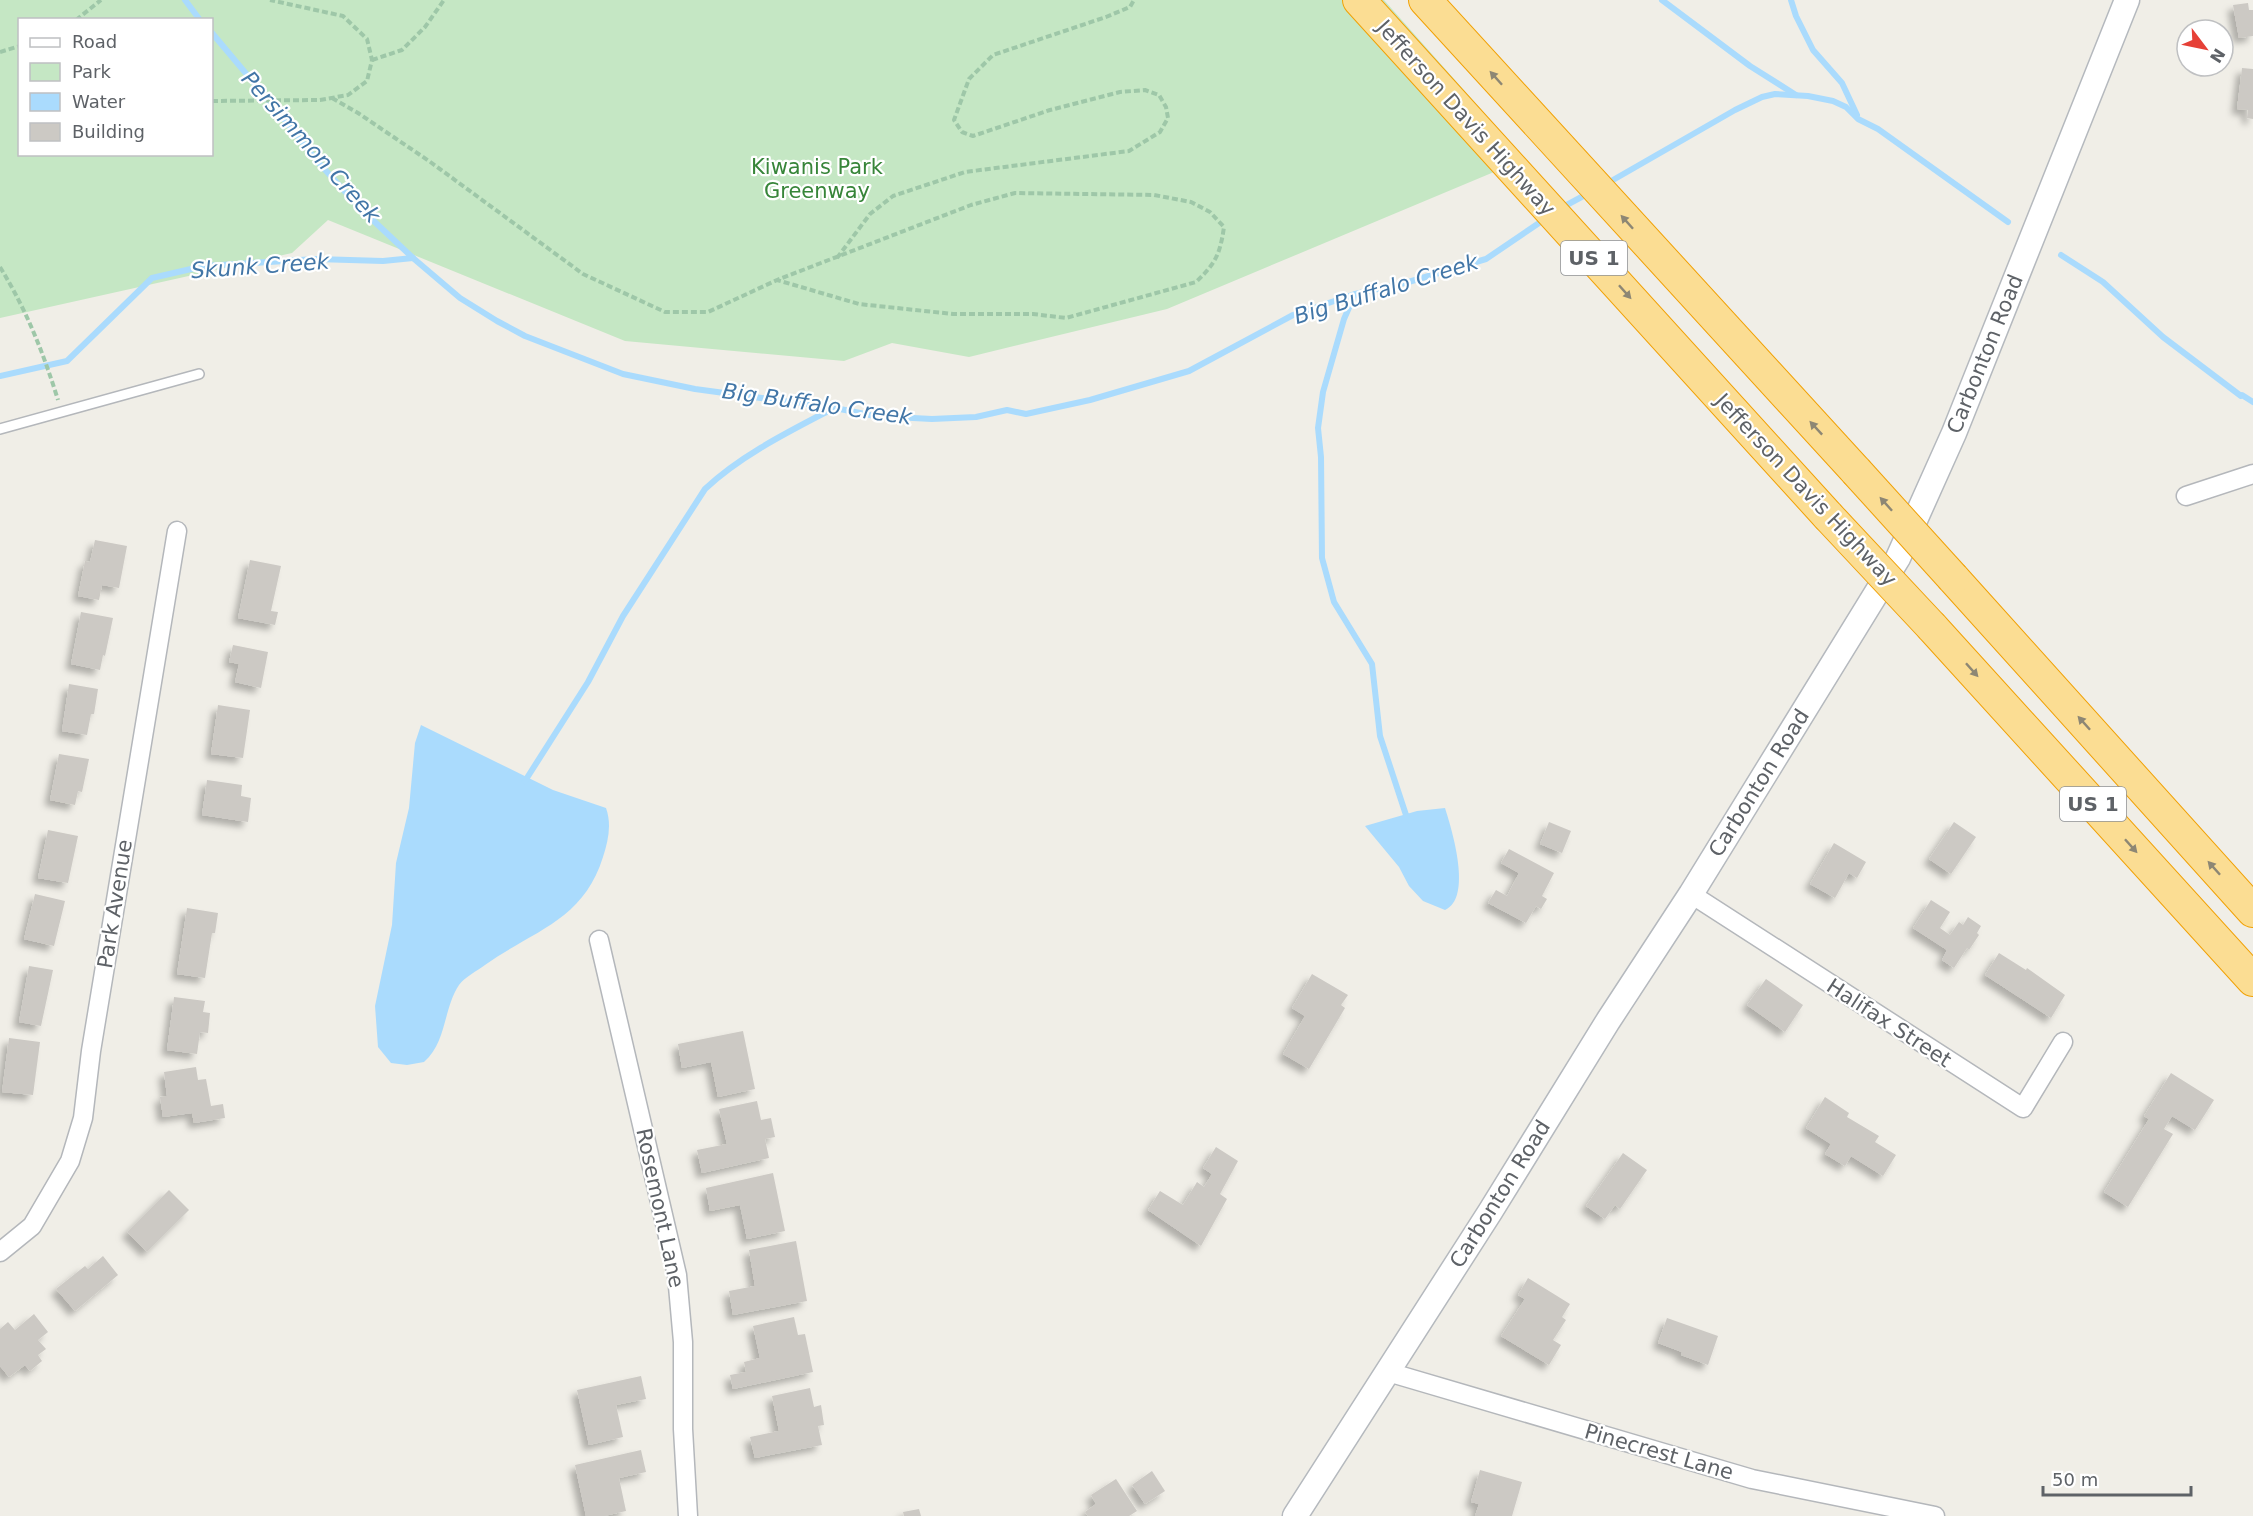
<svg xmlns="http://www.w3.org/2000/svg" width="2253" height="1516" font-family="'DejaVu Sans',sans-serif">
	<defs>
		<filter id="shadow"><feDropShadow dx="-5.5" dy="5.5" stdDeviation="3" flood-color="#0004"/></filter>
	</defs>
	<rect width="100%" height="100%" fill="#f0eee7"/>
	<path fill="#c5e7c4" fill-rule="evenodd" d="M0 0H1384L1525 159 1167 309 969 357 892 343 844 361 625 341 328 220 292 253 0 318ZM20 20H212V154H20Z"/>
	<g fill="#aadbfd">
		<path d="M421 725 553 790 606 808C612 825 608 841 603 857 583 921 534 930 485 965 477 971 465 977 459 985 443 1009 447 1042 424 1062L407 1065 391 1063 378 1047 375 1006 392 925 396 863 409 808 415 743Z"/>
		<path d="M1445 808C1452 830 1473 898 1445 910L1423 901 1409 886 1399 867 1365 826 1417 811Z"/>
	</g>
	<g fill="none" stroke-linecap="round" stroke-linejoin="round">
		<g stroke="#aadbfd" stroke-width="6">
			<path d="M185 0 200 20"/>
			<path d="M1662 0 1750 66 1796 95"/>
			<path d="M1791 0 1796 16 1813 50 1842 83 1857 115"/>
			<path d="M212 33 275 108 318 162 360 208 413 258 460 298 497 321 525 336 623 374 695 389 835 408 875 416 932 419 976 417 1007 410 1026 414 1090 400 1189 371 1293 315 1355 294 1405 283 1486 259 1545 219"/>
			<path d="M1606 184 1735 110 1762 97 1775 94 1808 96 1833 101 1846 107 1858 119 1878 129 2008 222"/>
			<path d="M1561 208 1589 193"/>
			<path d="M2061 255 2103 282 2163 337 2241 396 2242 395 2253 402"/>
			<path d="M1355 294 1344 319 1323 392 1318 428 1321 457 1322 558 1334 602 1372 664 1380 736 1406 815 1411 821"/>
			<path d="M0 376 67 361 152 278 204 266 316 259 383 261 413 258"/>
			<path d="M525 781 588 682 623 616 705 489C741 455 790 431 834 408"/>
		</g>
	</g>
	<g fill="#ccc9c4" filter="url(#shadow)">
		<path d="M2248 3 2249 10H2253V36L2239 38 2233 5Z"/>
		<path d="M2242 68 2253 69V119L2247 118 2248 110 2237 109Z"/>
		<path d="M95 540 127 546 119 588 102 585 99 600 78 596 85 561 90 562Z"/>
		<path d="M250 560 281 566 271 611 278 612 275 625 238 618Z"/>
		<path d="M81 612 113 618 105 656 103 655 100 670 71 664Z"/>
		<path d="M233 645 268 652 261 688 235 682 239 664 229 662Z"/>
		<path d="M69 684 98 689 94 714H91L87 735 62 731Z"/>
		<path d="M218 705 250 710 243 758 211 754Z"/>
		<path d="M59 754 89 759 82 792 78 791 75 805 50 800Z"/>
		<path d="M207 780 242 785 241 796 251 798 248 822 202 815Z"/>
		<path d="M1549 822 1571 831 1562 853 1540 844Z"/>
		<path d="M1954 822 1976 837 1951 874 1929 859Z"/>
		<path d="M48 830 78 836 68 883 38 878Z"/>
		<path d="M1834 843 1866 862 1857 878 1849 873 1835 898 1810 884Z"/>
		<path d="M1509 849 1554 873 1542 896 1547 899 1541 909 1536 906 1526 923 1488 903 1496 890 1507 896 1519 873 1501 863Z"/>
		<path d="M35 894 65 901 54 946 24 939Z"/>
		<path d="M1931 900 1950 912 1940 928 1950 935 1959 922 1963 925 1968 917 1981 926 1977 933 1979 935 1969 950 1967 948 1954 968 1942 960 1947 950 1913 928Z"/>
		<path d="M187 908 218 913 215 933H212L205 978 177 974Z"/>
		<path d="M1999 953 2026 970 2027 968 2065 995 2051 1018 1985 975Z"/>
		<path d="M29 966 53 970 41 1026 19 1022Z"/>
		<path d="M1312 974 1348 995 1341 1005 1345 1008 1309 1069 1283 1054 1305 1016 1292 1008Z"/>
		<path d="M1766 979 1803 1005 1785 1032 1747 1005Z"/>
		<path d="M174 997 205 1001 203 1012 210 1013 208 1033 200 1032 197 1054 167 1050Z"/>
		<path d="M743 1031 755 1089 718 1097 711 1062 682 1068 678 1044Z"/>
		<path d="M9 1038 40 1042 33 1095 2 1092Z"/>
		<path d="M196 1067 198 1080 206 1079 211 1106 223 1104 225 1118 194 1123 192 1113 163 1117 160 1097 167 1096 164 1072Z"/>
		<path d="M2171 1073 2214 1100 2195 1130 2172 1116 2164 1129 2173 1134 2128 1207 2104 1192 2149 1119 2144 1116Z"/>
		<path d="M1825 1097 1849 1113 1847 1117 1879 1136 1875 1142 1896 1155 1883 1176 1851 1156 1845 1166 1825 1154 1831 1144 1806 1128Z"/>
		<path d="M757 1101 761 1120 771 1118 775 1137 765 1139 769 1158 702 1173 697 1150 727 1144 719 1109Z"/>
		<path d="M1216 1147 1238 1161 1220 1194 1227 1199 1201 1246 1148 1210 1160 1191 1183 1205 1197 1182 1204 1187 1212 1174 1203 1168Z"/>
		<path d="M1623 1153 1647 1170 1620 1209 1615 1205 1605 1219 1586 1206Z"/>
		<path d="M773 1173 785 1231 747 1239 740 1205 710 1211 706 1188Z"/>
		<path d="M169 1190 189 1210 147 1252 127 1232Z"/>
		<path d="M796 1241 807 1301 733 1315 729 1291 755 1286 749 1250Z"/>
		<path d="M103 1256 118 1275 75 1311 56 1289 85 1266 88 1269Z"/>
		<path d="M1528 1278 1570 1304 1562 1317 1566 1320 1553 1340 1561 1345 1549 1365 1501 1336 1525 1299 1518 1295Z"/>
		<path d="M34 1314 48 1332 38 1340 46 1349 38 1355 42 1361 30 1371 25 1365 9 1377 0 1366V1329L8 1322 15 1330Z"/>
		<path d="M794 1317 798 1335 805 1334 813 1372 733 1389 730 1375 746 1372 744 1362 760 1358 753 1326Z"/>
		<path d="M1667 1318 1718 1336 1708 1365 1681 1355 1682 1352 1658 1343Z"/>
		<path d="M641 1376 646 1399 616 1405 623 1437 589 1445 577 1390Z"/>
		<path d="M810 1388 814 1407 821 1405 824 1425 818 1426 822 1445 755 1458 750 1437 779 1431 772 1396Z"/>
		<path d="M641 1450 646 1472 619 1478 626 1511 604 1516H586L575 1465Z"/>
		<path d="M1480 1470 1522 1482 1512 1516H1475L1479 1504 1471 1502Z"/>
		<path d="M1152 1471 1165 1491 1145 1504 1132 1485Z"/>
		<path d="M1116 1479 1137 1511 1129 1516H1088L1085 1512 1096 1504 1091 1495Z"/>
		<path d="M919 1509 921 1516H904L903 1512Z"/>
	</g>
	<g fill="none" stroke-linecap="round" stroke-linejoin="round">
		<g stroke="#b4b7bb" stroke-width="12">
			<path id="lane" d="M0 429 199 374"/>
		</g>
		<g stroke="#b4b7bb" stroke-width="21">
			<g id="street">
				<path d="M2186 496 2253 474"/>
				<path d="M1691 894 2023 1108 2063 1042"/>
				<path d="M599 940 677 1275 683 1342V1429L688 1516"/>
				<path d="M0 1252 32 1226 70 1161 83 1118 91 1051 177 531"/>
				<path d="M1388 1372 1752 1479 1935 1516"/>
			</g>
		</g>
		<g stroke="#b5b9be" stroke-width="27">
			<path id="secondary" d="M1295 1516 1490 1212 1608 1021 1691 894 1898 558 1954 433 2127 0"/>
		</g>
		<g stroke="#f1a105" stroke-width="34">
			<g id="highway">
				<path d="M1359 0 1828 516"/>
				<path d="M1425 0 1856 471"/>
				<path d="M1953 578 2253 911"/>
				<path d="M1932 627 2253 980"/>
			</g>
		</g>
		<g stroke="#9ec7a8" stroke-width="4" stroke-dasharray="6 3" stroke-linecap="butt">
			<path d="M76 20 101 0"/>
			<path d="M0 52 20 46"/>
			<path d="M372 60 402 50 425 27 444 0"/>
			<path d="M332 98 358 113 429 161 583 274 665 312H708L777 280 971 205 1015 193 1154 195 1191 202 1210 212 1224 227C1220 254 1216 263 1196 282L1066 318 1033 314H953L859 304 777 280"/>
			<path d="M212 101 320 100 348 95 367 81 372 60 367 39 343 16 270 0"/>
			<path d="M837 258 870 214 893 196 965 172 1129 151 1160 132 1168 118 1166 107 1159 95 1145 90 1120 92 1050 110 973 136 962 132 954 120 969 79 993 55 1106 17 1130 7 1134 0"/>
			<path d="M0 267C27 311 43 352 58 400"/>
		</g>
		<use href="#lane" stroke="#fff" stroke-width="9"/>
		<use href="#street" stroke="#fff" stroke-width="18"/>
		<use href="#secondary" stroke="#fff" stroke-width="24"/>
		<use href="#highway" stroke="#fbdd93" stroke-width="32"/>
		<g stroke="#f1a105" stroke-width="34" stroke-linecap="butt">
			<g id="highway-bridge">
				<path d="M1856 471 1953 578"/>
				<path d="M1828 516 1932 627"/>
			</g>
		</g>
		<use href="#highway-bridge" stroke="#fbdd93" stroke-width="32"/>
	</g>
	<defs><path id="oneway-solid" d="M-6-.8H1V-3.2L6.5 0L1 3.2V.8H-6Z" transform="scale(1.5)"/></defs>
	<g fill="#8d8774">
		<use href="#oneway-solid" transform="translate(1496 78) rotate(-132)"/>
		<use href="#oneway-solid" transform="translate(1627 222) rotate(-132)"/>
		<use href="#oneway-solid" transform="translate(1625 292) rotate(48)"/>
		<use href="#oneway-solid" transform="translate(1816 428) rotate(-133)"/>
		<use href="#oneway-solid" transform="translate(1886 504) rotate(-132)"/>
		<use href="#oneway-solid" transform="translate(1972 670) rotate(48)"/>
		<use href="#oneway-solid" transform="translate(2084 723) rotate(-132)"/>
		<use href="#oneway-solid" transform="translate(2131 846) rotate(48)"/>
		<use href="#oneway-solid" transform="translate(2214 868) rotate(-132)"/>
	</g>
	<g text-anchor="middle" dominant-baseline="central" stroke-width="4.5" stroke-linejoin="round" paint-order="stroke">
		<g fill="#fff" stroke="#8e9195" stroke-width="1.5">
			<rect x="1561" y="241" width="66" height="34" rx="4.5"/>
			<rect x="2060" y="787" width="66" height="34" rx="4.5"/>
		</g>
		<g font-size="20" font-weight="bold" fill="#5e6267">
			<text x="1594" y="258">US 1</text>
			<text x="2093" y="804">US 1</text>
		</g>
		<g font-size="21" fill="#5e6267" stroke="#fff">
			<text transform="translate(1466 118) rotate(48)">Jefferson Davis Highway</text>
			<text transform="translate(1985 354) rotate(-68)">Carbonton Road</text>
			<text transform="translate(1806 490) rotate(47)">Jefferson Davis Highway</text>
			<text transform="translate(1759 783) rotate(-58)">Carbonton Road</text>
			<text transform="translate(115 904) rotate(-81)">Park Avenue</text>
			<text transform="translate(1889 1023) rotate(33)">Halifax Street</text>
			<text transform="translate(1500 1194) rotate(-58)">Carbonton Road</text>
			<text transform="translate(660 1208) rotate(78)">Rosemont Lane</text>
			<text transform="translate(1659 1452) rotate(16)">Pinecrest Lane</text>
		</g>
		<g font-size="21" fill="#378539" stroke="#fff">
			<text x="817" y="167">Kiwanis Park<tspan x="817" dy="24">Greenway</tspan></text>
		</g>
		<g font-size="22" font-style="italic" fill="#4276a7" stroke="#fff">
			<text transform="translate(311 147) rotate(48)">Persimmon Creek</text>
			<text transform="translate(260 266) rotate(-4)">Skunk Creek</text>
			<text transform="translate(1386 289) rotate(-17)">Big Buffalo Creek</text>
			<text transform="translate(817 404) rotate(8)">Big Buffalo Creek</text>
		</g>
	</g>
	<rect x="18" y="18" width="195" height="138" fill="#ffffff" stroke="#bfc0c2" stroke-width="1.5"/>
	<rect x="30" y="38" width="30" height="9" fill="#ffffff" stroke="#bfc0c2" stroke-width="1.5"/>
	<text x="72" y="48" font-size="18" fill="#5e6267">Road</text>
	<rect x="30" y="63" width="30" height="18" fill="#c5e7c4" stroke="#bfc0c2" stroke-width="1.5"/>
	<text x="72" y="78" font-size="18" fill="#5e6267">Park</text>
	<rect x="30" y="93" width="30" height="18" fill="#aadbfd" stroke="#bfc0c2" stroke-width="1.5"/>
	<text x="72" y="108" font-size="18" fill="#5e6267">Water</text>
	<rect x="30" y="123" width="30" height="18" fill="#ccc9c4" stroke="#bfc0c2" stroke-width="1.5"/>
	<text x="72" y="138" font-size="18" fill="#5e6267">Building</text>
	<g transform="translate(2205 48) rotate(122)"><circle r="28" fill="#ffffff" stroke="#bfc0c2" stroke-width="1.5"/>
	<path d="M0-4.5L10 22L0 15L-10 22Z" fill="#e64037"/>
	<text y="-9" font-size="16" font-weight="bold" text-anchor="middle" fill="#5e6267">N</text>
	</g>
	<path d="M2043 1486v9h148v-9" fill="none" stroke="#5e6267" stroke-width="3"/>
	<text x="2052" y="1486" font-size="18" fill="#5e6267" stroke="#ffffff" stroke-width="4.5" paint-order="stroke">50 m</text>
</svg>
